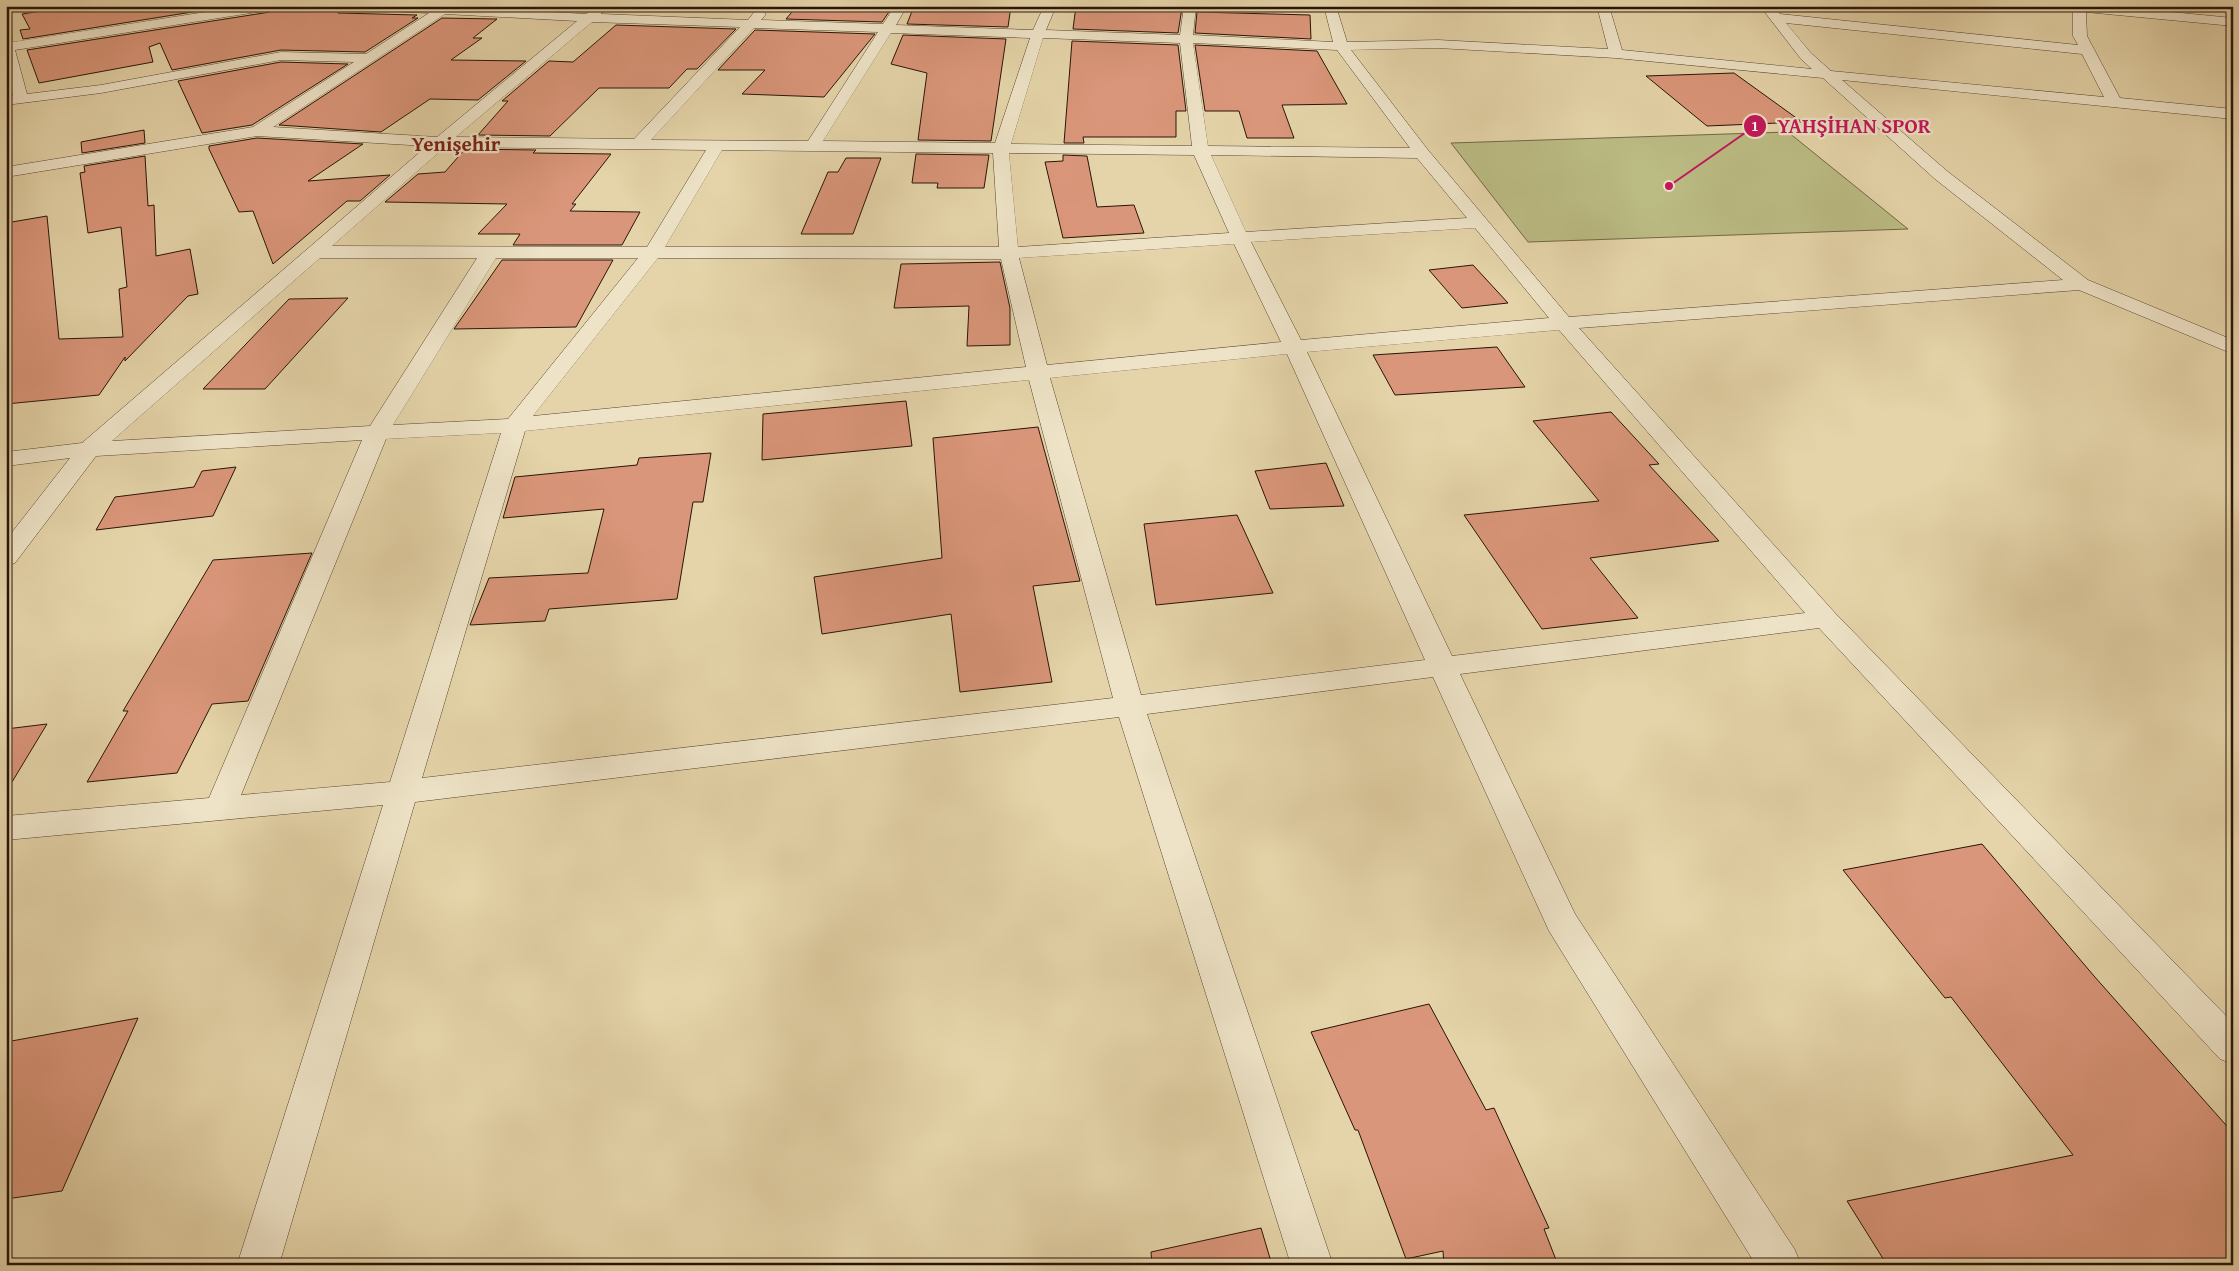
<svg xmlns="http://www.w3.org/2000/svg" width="2239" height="1271" font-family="'Gentium Book Plus',serif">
	<rect width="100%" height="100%" fill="#e5d4a9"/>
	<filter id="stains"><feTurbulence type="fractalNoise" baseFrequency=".004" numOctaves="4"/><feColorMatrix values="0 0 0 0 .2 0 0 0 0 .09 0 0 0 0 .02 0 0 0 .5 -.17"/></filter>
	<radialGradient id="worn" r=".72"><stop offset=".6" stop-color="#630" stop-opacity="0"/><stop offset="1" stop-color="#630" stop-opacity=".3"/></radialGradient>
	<path fill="#bbbb84" stroke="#726846" d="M1788 132 1908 229 1528 242 1451 143Z"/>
	<g fill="#da967a" stroke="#291408">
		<path d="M74 6H230L23 39 20 30 30 29 22 14Z"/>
		<path d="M278 6H337L338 13 417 15 412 18H418L365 52 281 50 172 70 160 43 149 47 153 62 39 83 27 50 270 12Z"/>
		<path d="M797 6H893L882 22 786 19Z"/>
		<path d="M914 6H1011L1008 27 907 24Z"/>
		<path d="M1076 6 1182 8 1178 33 1073 29Z"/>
		<path d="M1197 12 1310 15 1311 39 1195 33Z"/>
		<path d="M442 18 497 19 473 38H482L451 60 526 61 478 100 430 99 381 132 279 125Z"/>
		<path d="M616 25 736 29 697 69H687L669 88H599L550 136 478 135 508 101H502L549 61 573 62Z"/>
		<path d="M755 30 875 34 824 97 742 94 765 70H718Z"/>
		<path d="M903 35 1006 39 991 141 918 140 927 73 891 64Z"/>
		<path d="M1072 41 1178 45 1186 111H1176V137H1083L1084 143H1064Z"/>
		<path d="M1195 45 1317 51 1347 104 1282 105 1294 138H1247L1239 111H1205Z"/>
		<path d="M281 62 348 64 252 125 202 133 178 81Z"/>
		<path d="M1734 73 1802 122 1707 126 1646 76Z"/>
		<path d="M144 130 145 143 82 153 81 142Z"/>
		<path d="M257 138 363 144 308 181 390 175 360 201H347L273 264 253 211 239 212 209 149V146Z"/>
		<path d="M465 149 536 150 533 153 611 154 572 204H576L570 211 640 212 622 245H513L520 234H478L507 204 385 202 418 174 445 172Z"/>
		<path d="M916 154 989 155 984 188H937L938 183H912Z"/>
		<path d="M1063 155 1087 156 1097 207 1134 205 1144 233 1063 238 1045 162 1063 161Z"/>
		<path d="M145 156 148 206 154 205 156 256 190 249 198 294 188 296 125 361V357L99 395 6 404V223L47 216 59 339 123 337 119 289 127 287 121 227 88 233 80 173 85 172 84 166Z"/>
		<path d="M846 158H881L853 234H801L828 172H838Z"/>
		<path d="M502 260H613L576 327 454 329Z"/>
		<path d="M1000 262 1010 308V345L967 346 969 306 894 308 901 264Z"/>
		<path d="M1473 265 1508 303 1462 308 1429 270Z"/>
		<path d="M348 298 265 389H203L289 299Z"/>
		<path d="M1497 347 1525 387 1395 395 1373 355Z"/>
		<path d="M906 401 912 446 762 460 763 414Z"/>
		<path d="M1611 412 1659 464 1649 465 1719 541 1590 558 1638 618 1542 629 1464 515 1599 501 1533 421Z"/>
		<path d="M1038 427 1080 581 1033 586 1052 682 960 692 951 614 822 634 814 577 942 558 933 438Z"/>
		<path d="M711 453 703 502H693L677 599 549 609 545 621 470 625 489 578 588 573 604 509 503 518 515 477 637 465 639 458Z"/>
		<path d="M1326 463 1344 506 1270 509 1255 471Z"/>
		<path d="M236 467 213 516 96 530 115 497 194 487 202 471Z"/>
		<path d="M1237 515 1273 593 1156 605 1144 524Z"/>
		<path d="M312 553 248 701 212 704 177 773 87 782 128 711H123L213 560Z"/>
		<path d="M47 724 6 792V729Z"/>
		<path d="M1982 844 2094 976 2233 1133V1265H1887L1847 1201 2073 1155 1951 997 1945 998 1843 870Z"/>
		<path d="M1429 1004 1486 1110 1494 1108 1549 1228 1544 1229 1558 1265H1444L1443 1251 1406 1259 1358 1130H1355L1311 1032Z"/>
		<path d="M138 1018 62 1191 6 1199V1042Z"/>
		<path d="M1261 1228 1272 1265H1152L1151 1252Z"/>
	</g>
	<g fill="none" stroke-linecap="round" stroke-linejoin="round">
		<g stroke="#584430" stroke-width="1">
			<path id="minor" d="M244 6H276L270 10 15 50 27 94 101 85 281 52 366 54 429 13 361 10 355 6H451L586 14 596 8 601 9 602 12 601 14 748 20 755 11 760 10 766 14 761 20 883 24 895 6H907L896 25 1033 30 1044 6H1056L1046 30 1180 35 1184 6H1196L1193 35 1333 42 1324 6H1336L1347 42 1438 40 1608 49 1597 6H1609L1622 50 1812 69 1801 59 1760 6H1773L1780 14 2078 45 2073 36V10L2062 9 2060 6H2109L2233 18V26L2086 12 2087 36 2120 98 2233 109V119L1842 80 1947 171 2088 280 2233 340V354L2079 290 1579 328 1835 613 2233 1023V1064L2220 1059 1819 628 1460 674 1575 914 1795 1250 1801 1265H1756L1549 931 1433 677 1147 714 1333 1265H1291L1119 717 415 802 279 1265H237L383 805 6 840V816L209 798 362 440 96 456 15 563 6 566V540L70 458 6 466V452L82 443 427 146 257 136 6 177V167L253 127 354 62 281 60 101 93 6 105V96H13L6 68V35L11 36 13 42ZM445 14 577 21 437 137 273 127ZM592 22 740 27 634 139 456 137ZM1786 23 2082 54 2104 97 1831 71 1811 53ZM754 28 878 32 808 141 651 140ZM891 33 1030 38 995 143 823 141ZM1043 38 1180 43 1192 146 1011 144ZM1193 43 1337 50 1410 148 1208 146ZM1438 48 1616 58 1823 78 1935 179 2063 280 1569 317 1428 150 1351 50ZM445 147 706 150 647 247 332 246ZM722 150 993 153 999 247H665ZM1009 153 1194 155 1229 233 1018 247ZM1211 155 1417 158 1467 218 1246 232ZM1475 228 1549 318 1301 340 1251 242ZM1234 244 1281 342 1047 365 1019 258ZM320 258H477L370 426 112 441ZM496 258H638L508 419 393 425ZM658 258 1001 259 1026 367 533 416ZM1559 330 1805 613 1452 656 1307 352ZM1287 354 1425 660 1141 695 1050 378ZM1029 380 1113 698 422 778 525 431ZM501 433 390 782 241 795 386 439Z"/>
		</g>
		<use href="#minor" fill="#eee3c7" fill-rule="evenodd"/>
	</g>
	<g text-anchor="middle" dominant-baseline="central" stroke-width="4.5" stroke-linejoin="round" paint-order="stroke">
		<g font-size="21" font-weight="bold" fill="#7a1f14" stroke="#eee3c7">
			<text x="456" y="143">Yenişehir</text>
		</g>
	</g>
	<path fill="none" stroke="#c2185b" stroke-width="2" d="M1669 186L1755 126"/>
	<g fill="#c2185b" stroke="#eee3c7" stroke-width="2">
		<circle cx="1669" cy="186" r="5"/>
		<circle cx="1755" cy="126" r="12"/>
	</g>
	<g font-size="15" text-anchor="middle" font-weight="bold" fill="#fff">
		<text x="1755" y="131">1</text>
	</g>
	<g font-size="21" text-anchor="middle" font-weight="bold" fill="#c2185b" stroke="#eee3c7" stroke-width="4.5" stroke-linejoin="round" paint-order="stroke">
		<text x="1854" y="133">YAHŞİHAN SPOR</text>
	</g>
	<rect width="2239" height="1271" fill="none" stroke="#e5d4a9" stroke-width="25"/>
	<rect x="8" y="8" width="2224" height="1256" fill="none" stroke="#291408" stroke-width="2.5"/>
	<rect x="12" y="12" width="2214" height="1246" fill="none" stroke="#291408"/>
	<rect width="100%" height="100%" filter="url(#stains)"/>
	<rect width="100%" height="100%" fill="url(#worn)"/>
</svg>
